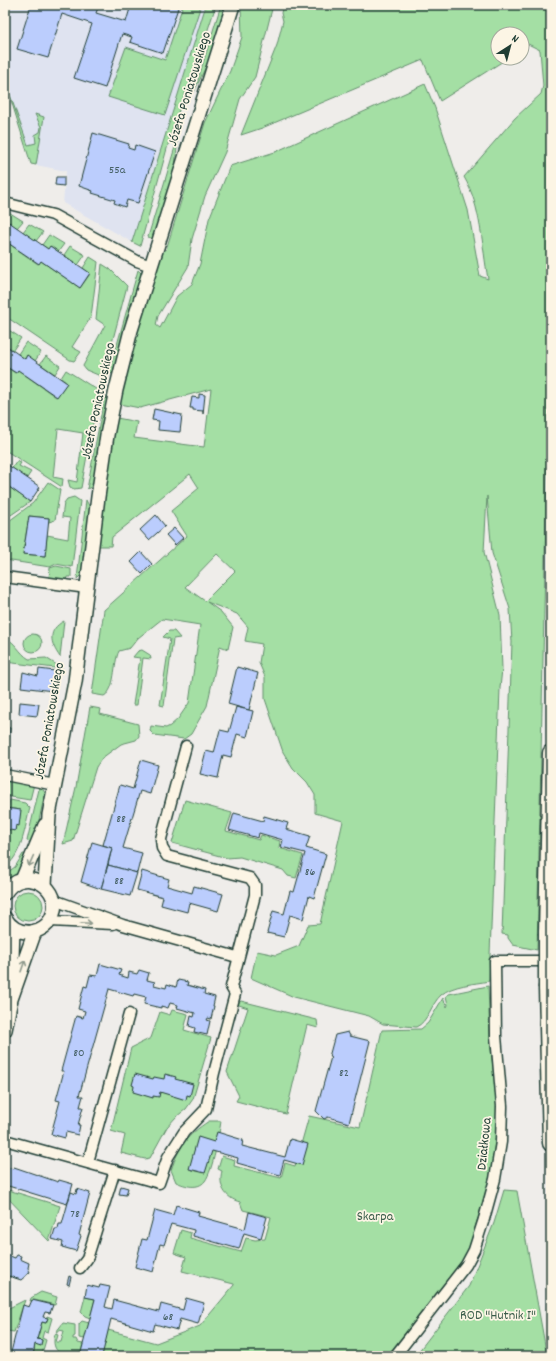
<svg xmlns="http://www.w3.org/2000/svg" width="556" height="1361" font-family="Dekko,sans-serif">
	<rect width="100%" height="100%" fill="#efedea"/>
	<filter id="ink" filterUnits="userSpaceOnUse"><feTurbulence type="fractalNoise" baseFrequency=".025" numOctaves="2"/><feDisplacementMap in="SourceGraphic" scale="8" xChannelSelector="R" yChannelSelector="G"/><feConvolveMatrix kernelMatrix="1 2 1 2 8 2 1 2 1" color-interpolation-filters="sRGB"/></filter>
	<g filter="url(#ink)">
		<path fill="#dfe3f0" d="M5 5H206L132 242 63 203 66 171 31 164 5 82Z"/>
		<g fill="#a4dfa4" stroke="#628e6c" fill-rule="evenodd">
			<path d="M183 5H201L165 115 108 97 126 47 165 60Z"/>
			<path d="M206 5H216L192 78 182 101 171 134 140 246 132 242Z"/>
			<path d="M221 5H227L209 60 194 92Z"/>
			<path d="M241 5H273L255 77 240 99 225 152 205 196 192 239 188 267 158 316 156 325 160 328 177 296 192 284 200 264 209 219 230 166 275 152 425 84 435 108 468 210 480 276 488 279C482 246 481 206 464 177L515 118 541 94 543 86 540 50 528 44 522 49V34H498V58H508L440 101 423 60 262 128 241 135 277 45 283 21 281 13 283 5H551L547 465 537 950 513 945 508 938V935L502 934 512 642 510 609 492 553 487 496 484 552 500 615 502 669 500 688 489 981C474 984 452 985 441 995 431 1004 428 1022 416 1027L383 1024 369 1016 294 997 251 978 257 951 276 955 299 946 308 925 320 924 343 821 315 813V795L307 782 293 768 283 752 265 699V677L259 663 262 644 245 641 248 627 237 614 207 602 221 612 233 627 228 649 220 646 207 706 191 734 184 739 154 735 150 731 151 726 166 728 170 726 178 719 189 703 200 625 162 619 138 638 130 648 119 651C113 663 116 690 104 696L92 694 104 610 187 536 171 511 199 488 190 474 112 537 111 546H99L110 452 117 418 137 422 134 438 204 447 211 389 140 408 119 404 138 327 162 250H166L205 123 230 71 242 37ZM217 554 235 571 205 601 185 587Z"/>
			<path d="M5 81 28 145 36 143 35 135 40 132 41 127 35 114 44 117 36 165 31 164Z"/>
			<path d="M178 137 175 167 153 239 148 237Z"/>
			<path d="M7 211 23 221 17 228 9 223 5 229V213Z"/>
			<path d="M29 224 43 232 36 241 23 232Z"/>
			<path d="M49 235 64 244 58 252 51 246 48 249 42 245Z"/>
			<path d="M5 241 38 264 41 261 80 288 90 274 83 268 90 257 98 262 91 317 72 347 81 352 74 361 70 360 5 316Z"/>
			<path d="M70 246 85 255 78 265 64 255Z"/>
			<path d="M102 264 110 269 127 286 103 377 86 370 83 366 105 325 96 319Z"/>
			<path d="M138 270 141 273V277L113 372 108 377Z"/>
			<path d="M7 329 21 338 13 350 5 345V332Z"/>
			<path d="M26 342 41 352 35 361 27 355 25 359 18 354Z"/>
			<path d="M46 356 60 366 55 374 40 364Z"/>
			<path d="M5 366 15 373 18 370 56 397 67 383 61 378 66 370 99 391 81 488 74 489 70 487 68 480 77 482 83 433 58 429 53 477 63 479 62 487 5 450Z"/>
			<path d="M105 394 107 401 94 482 93 486 87 489Z"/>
			<path d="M17 461 21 463 19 466 31 472 27 478 12 468Z"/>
			<path d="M48 482 60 490 55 520 49 522V518L29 516 23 554 45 556 47 535 68 539 70 518 62 517 64 503 67 499 74 497 80 501 72 567 56 564 50 567 5 560V524L33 503Z"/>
			<path d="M5 484 30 502 5 519Z"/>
			<path d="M86 500 90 508 83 570 81 575 77 579Z"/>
			<path d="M56 566 71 569V577H67L66 580 49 578 50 568Z"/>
			<path d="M64 621 60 657C50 643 47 630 64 621Z"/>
			<path d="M169 631H174L180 638 173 639 164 706 160 705 170 639 163 637Z"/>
			<circle cx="33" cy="643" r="9"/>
			<path d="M5 638C16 642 19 653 29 659L46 658 63 669 5 662Z"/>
			<path d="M142 650 150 655 151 659 143 658 137 705H133L140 658 133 657 138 651Z"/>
			<path d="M90 707 101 709 100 714 138 724 139 736 136 740 121 744 102 758 96 767 73 841 63 844 76 787Z"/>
			<path d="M8 780 34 784 30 800 5 796Z"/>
			<path d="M40 785 45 793 34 843 27 841Z"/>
			<path d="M10 800 25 803 30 808C25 826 22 856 5 867V829L15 830 16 825 18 826 20 810 8 808Z"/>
			<path d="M185 800 232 813 226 831 259 840 261 835 280 841 279 848 303 855 296 878 288 876 283 870 240 857 227 858 172 843Z"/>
			<path d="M23 854 29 855 18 873 5 882V874L15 867Z"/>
			<circle cx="28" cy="906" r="15"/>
			<path d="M488 986 490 1040 497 1106 496 1134 491 1174 469 1248 464 1258 387 1356H101L108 1330 156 1343 200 1326 234 1285V1284L182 1271 186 1257 174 1253 181 1230 191 1233 190 1238 241 1252 246 1238 255 1240 265 1239 271 1217 243 1210 240 1202C225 1198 218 1186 222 1171L218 1169 222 1156 235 1160 234 1166 281 1178 285 1163 295 1166 309 1116 360 1127 382 1030 421 1029 428 1023 443 998 447 1007 448 1005 446 996 449 994Z"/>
			<path d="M241 1001 317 1020 318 1028 307 1025 286 1114 236 1101 239 1096 227 1072 248 1008 236 1004Z"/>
			<path d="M172 1010 188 1014 184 1030 211 1038 193 1099 186 1109 176 1117 167 1127 150 1158 145 1159 121 1153 125 1135 111 1131 131 1048 151 1038 160 1012 170 1015Z"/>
			<path d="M209 1121H221C219 1135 213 1170 205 1181 198 1190 185 1186 176 1182L171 1170C180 1145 186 1136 209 1121Z"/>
			<path d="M5 1189 60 1206 49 1241 5 1195Z"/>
			<path d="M504 1190 517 1191 547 1356H415L469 1286 494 1223Z"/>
			<path d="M41 1292 57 1297 55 1305 34 1300 30 1301 31 1298Z"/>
			<path d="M85 1297 95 1299 90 1318 85 1316 81 1312Z"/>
			<path d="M25 1300 14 1332 7 1331 5 1338V1310Z"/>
			<path d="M47 1316 52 1318 48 1332 44 1331 42 1338 46 1340 42 1354 39 1353 38 1356H33L35 1344 41 1345 42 1340 37 1339 42 1322 46 1323Z"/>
			<path d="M82 1321 89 1323 85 1339 79 1338V1324Z"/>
			<path d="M63 1323 75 1325V1336L73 1337V1339H76L78 1343 83 1344 80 1356C64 1356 50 1354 55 1334L58 1335 56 1342H61L64 1331 59 1330V1332H56Z"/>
		</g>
		<g fill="#bbcdfd" stroke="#1f3d34">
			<path d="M31 5H99L96 13 126 22 131 5H179L163 53 130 42 132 37 122 34 105 88 74 78 92 24 62 14 48 58 17 49Z"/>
			<path d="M93 133 129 144 128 148 134 150 135 145 155 152 138 203 127 200 125 207 114 203 115 200 92 193 93 191 79 186Z"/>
			<path d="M56 177H64V186L55 185Z"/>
			<path d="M9 222 48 249 50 246 90 273 80 288 41 261 39 264 5 241V229Z"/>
			<path d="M5 345 25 359 27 355 67 383 57 397 18 370 16 373 5 366Z"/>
			<path d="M199 394 205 395 203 414V411L193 410V408H190L192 397 199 398Z"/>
			<path d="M154 409 182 415 180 432 158 430 159 421 152 420Z"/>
			<path d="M5 463 40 487 30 502 5 484Z"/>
			<path d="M156 515 165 526 149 540 140 530Z"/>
			<path d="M29 516 49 518 45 556 23 554Z"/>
			<path d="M174 528 183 538 175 545 166 535Z"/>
			<path d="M141 552 152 564 142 574 131 562Z"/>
			<path d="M237 667 258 673 249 710 228 704Z"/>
			<path d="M39 669 55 671 53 691 21 687 23 672 38 676Z"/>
			<path d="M20 702 39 704 37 716 19 714Z"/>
			<path d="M236 707 253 711 247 737 237 734 231 757 223 755 218 778 200 774 206 751 214 753 220 730 229 732Z"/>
			<path d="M5 727 10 728 8 745 5 744Z"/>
			<path d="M141 760 158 765 150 794 140 791 123 848 142 853 137 873 108 865 112 848 103 845 120 785 133 789Z"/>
			<path d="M5 808 21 810 19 826 16 825 15 831 5 829Z"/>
			<path d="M234 813 263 821 264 816 288 823 286 829 310 836 306 848 326 854 314 898 309 896 303 919 290 915 284 937 267 933 273 911 284 914 290 891 294 892 305 853 281 847 283 840 259 833 258 838 229 830Z"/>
			<path d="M92 842 112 848 101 889 81 882Z"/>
			<path d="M108 865 137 873 130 896 101 889Z"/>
			<path d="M142 871 169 879 167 886 192 893 194 886 223 894 218 911 189 903 187 912 161 905 163 897 137 890Z"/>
			<path d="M100 964 121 970 119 975 128 978 129 972 137 974 139 970 149 973 147 980 155 982 154 985 166 988 167 984 176 987 178 980 188 982 187 985 205 990 204 994 215 997 213 1006H214L211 1019 208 1018 207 1020 210 1021 207 1035 194 1032 195 1028 189 1026 191 1016 194 1017 195 1013 177 1008 178 1005 170 1003 168 1008 161 1006V1008L144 1004 146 997 134 994 133 996 109 989 79 1096H83L80 1107H83L78 1125H80L78 1135 66 1132 65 1138 51 1134 60 1101 56 1100 64 1071H61L76 1016 83 1018 85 1011 78 1009 84 986 87 987 90 975 97 976Z"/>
			<path d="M348 1032 350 1036 370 1041 349 1123 328 1117 324 1119 316 1111 331 1057H329L335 1035Z"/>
			<path d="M135 1074 153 1079 154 1077 164 1079 165 1074 176 1077 175 1079 193 1084 190 1096 187 1095 186 1100 160 1092 159 1097 153 1096V1098L133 1092 134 1086 132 1085Z"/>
			<path d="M217 1132 243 1140 242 1146 285 1157 290 1139 308 1144 302 1165 284 1160 280 1175 237 1163 238 1158 212 1151 205 1173 189 1169 198 1137 214 1142Z"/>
			<path d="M5 1166 13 1169 14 1167 58 1182 59 1180 73 1184 67 1204 5 1185Z"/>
			<path d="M121 1186 128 1188 126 1195 119 1194Z"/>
			<path d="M77 1189 90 1193 79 1235 81 1236 76 1251 62 1247 63 1242 52 1239 55 1229H58L59 1224H62L71 1192 76 1194Z"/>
			<path d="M176 1205 199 1212 198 1216 245 1229 249 1212 267 1217 261 1238 244 1233 239 1249 193 1236 194 1230 171 1224 164 1245 160 1244 153 1272 135 1267 142 1239 147 1240 155 1210 173 1215Z"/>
			<path d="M5 1254 15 1258 17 1255 21 1256 20 1259 29 1263 28 1268 30 1272 21 1280 9 1276 5 1288Z"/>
			<path d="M69 1276 71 1277 69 1285 67 1284Z"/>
			<path d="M87 1285 99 1288 100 1285 110 1287 105 1307 112 1309 114 1300 159 1312 161 1304 183 1310 186 1298 204 1303 198 1324 180 1319 177 1330 155 1324 153 1331 111 1319 102 1356H80L95 1299 85 1297Z"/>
			<path d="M32 1300 53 1305 50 1313 45 1312 43 1317 48 1318 46 1323 42 1322 37 1339 42 1340 41 1346 35 1344 33 1356H10L23 1305 29 1307Z"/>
		</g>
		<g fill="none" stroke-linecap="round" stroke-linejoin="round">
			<g stroke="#1f3d34" stroke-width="13">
				<g id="minor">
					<path d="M5 203 53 215 137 261 151 266"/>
					<path d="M5 577 87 588"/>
					<path d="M5 775 55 785"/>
					<path d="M54 900 123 925 237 957"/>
					<path d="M50 921 113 924"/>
					<path d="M5 1140 159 1183 168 1157 184 1132 206 1109 214 1073 235 994 231 987 255 895V885L250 878 167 856 162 848 161 839 186 746"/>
					<path d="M88 1162 129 1014"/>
					<path d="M80 1268 87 1259 115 1170"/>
					<path d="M395 1356 466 1265 474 1250 484 1219 495 1179 501 1142 502 1106 496 1036 495 961H551"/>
				</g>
			</g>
			<g stroke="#1f3d34" stroke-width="16">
				<g id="tertiary">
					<path d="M22 880 45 825"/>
					<path d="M45 885 49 815 75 682 98 497 107 435 116 390 131 330 233 5"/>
					<path d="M5 893C23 863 67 888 51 919 47 926 39 931 31 932 20 933 11 928 5 918"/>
					<path d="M11 990 13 928"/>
					<path d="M5 1030 11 999 35 931"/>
				</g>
			</g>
			<g stroke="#1f3d34" stroke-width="19">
				<g id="primary">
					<path d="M547 933 551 753"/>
					<path d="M547 988 551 1143"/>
				</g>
			</g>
			<use href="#minor" stroke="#fcf5e5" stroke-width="10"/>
			<use href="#tertiary" stroke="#fcf5e5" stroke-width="13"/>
			<use href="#primary" stroke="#fcf5e5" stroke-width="16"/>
			<g stroke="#1f3d34" stroke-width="19" stroke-linecap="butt">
				<path id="primary-bridge" d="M547 988V933"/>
			</g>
			<use href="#primary-bridge" stroke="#fcf5e5" stroke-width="16"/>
		</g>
		<defs><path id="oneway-shaft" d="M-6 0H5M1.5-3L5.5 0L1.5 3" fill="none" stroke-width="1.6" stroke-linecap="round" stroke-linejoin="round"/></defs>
		<g stroke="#8e998c">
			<use href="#oneway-shaft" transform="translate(31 861) rotate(114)"/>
			<use href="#oneway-shaft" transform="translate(86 923) rotate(3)"/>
			<use href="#oneway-shaft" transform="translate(23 966) rotate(-71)"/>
		</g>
	</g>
	<g text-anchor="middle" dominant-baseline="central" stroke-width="3.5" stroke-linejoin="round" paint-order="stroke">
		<g font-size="12" fill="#466166">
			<text x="117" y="170">55a</text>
			<text x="121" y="819">88</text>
			<text x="310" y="872">86</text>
			<text x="119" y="881">88</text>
			<text x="79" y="1053">80</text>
			<text x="344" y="1073">82</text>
			<text x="75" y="1214">78</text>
			<text x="168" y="1317">68</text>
		</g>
		<g font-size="14" fill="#1f3d34" stroke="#fcf5e5">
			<text transform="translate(190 89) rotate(-73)">Józefa Poniatowskiego</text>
			<text transform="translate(99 401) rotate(-78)">Józefa Poniatowskiego</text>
			<text transform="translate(50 721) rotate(-80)">Józefa Poniatowskiego</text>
			<text transform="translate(485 1144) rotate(-84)">Działkowa</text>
		</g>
		<g font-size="14" fill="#3a5d4a" stroke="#fcf5e5">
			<text x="375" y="1217">Skarpa</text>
			<text x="498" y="1316">ROD "Hutnik I"</text>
		</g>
	</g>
	<rect width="556" height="1361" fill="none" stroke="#fcf5e5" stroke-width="20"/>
	<rect x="10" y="10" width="536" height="1341" fill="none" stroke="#1f3d34" stroke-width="1.5" filter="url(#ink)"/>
	<g transform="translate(510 46) rotate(36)"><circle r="19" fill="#fcf5e5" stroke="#a4ab9e"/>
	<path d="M0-3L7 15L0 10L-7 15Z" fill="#1f3d34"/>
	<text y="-6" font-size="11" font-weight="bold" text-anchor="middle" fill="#1f3d34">N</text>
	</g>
</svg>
